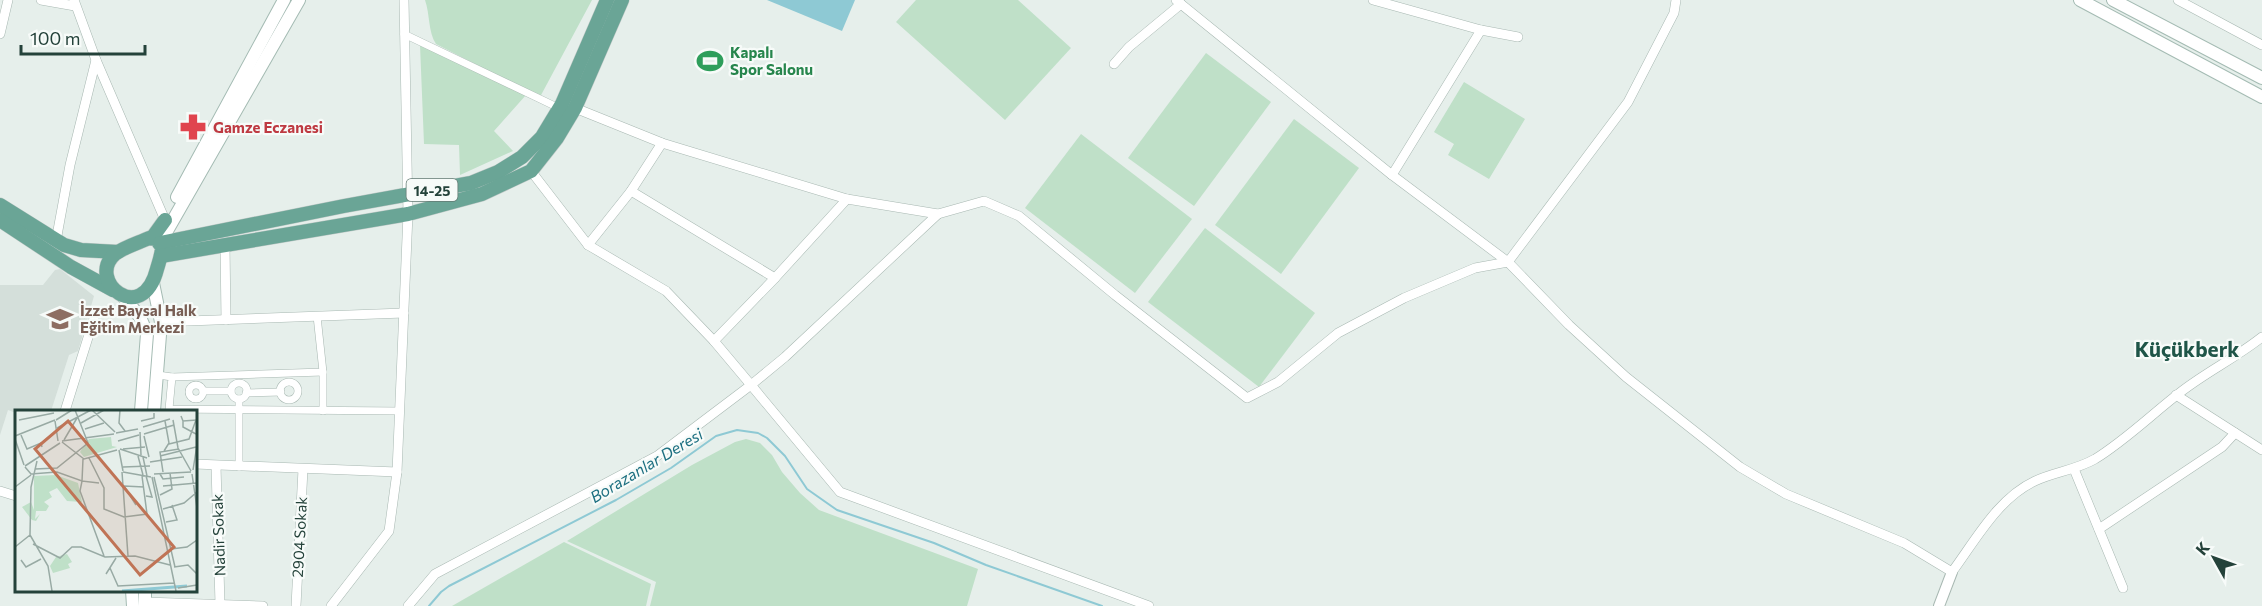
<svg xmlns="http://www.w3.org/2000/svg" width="2262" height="606" font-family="Commissioner,sans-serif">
	<rect width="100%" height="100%" fill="#e6efeb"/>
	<path fill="#d4dfda" d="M60 269 94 296 78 351 69 355 51 411H16V413L8 410 0 435V285H43L55 270Z"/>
	<g fill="#bfe0c8">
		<path d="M425 0H592L540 97 436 44C428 32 430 14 425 0Z"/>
		<path d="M916 0H1018L1071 48 1005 120 896 22Z"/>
		<path d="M420 45 526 95 494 131 513 151 460 175 459 145 424 144Z"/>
		<path d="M1206 53 1271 102 1194 206 1128 158Z"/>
		<path d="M1464 82 1525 119 1489 179 1448 155 1454 144 1434 132Z"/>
		<path d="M1294 119 1359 168 1281 274 1215 225Z"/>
		<path d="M1081 134 1192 219 1135 293 1025 208Z"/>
		<path d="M1205 228 1315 313 1259 387 1148 302Z"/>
		<path d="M746 439 760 443 772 455 782 472 800 493 819 510 978 569 967 606H650L656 582 567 541 692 465 735 442Z"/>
		<path d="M564 542 651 584 646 606H452Z"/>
	</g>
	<path fill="#8ec9d4" d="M767 0H855L842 31Z"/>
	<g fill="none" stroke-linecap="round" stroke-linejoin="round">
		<path stroke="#8ec9d4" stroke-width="2" d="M429 606 441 592 449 586 616 500 671 468 716 436 737 430 758 433 767 438 785 456 807 489 837 510 934 543 986 565 1102 606"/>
		<g stroke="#a8b8b2" stroke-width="8">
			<g id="pedestrian">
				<path d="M404 34 559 108"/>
				<path d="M323 372V411"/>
				<path d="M158 375 172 377 169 409 400 411"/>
				<path d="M172 377 323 372 317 316"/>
				<circle cx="289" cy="391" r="9"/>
				<circle cx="239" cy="391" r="8"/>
				<circle cx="196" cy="392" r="7"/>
				<path d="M203 391H231"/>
				<path d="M246 393 281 392"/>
				<path d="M239 467V399"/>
			</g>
		</g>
		<g stroke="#a8b8b2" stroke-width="10">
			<g id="minor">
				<path d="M41 0 75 6"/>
				<path d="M74 0 96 60 165 220"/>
				<path d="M1176 0 1392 175 1508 262 1569 325 1626 377 1740 467 1786 494 1904 543 1952 572C1975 541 1998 498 2035 481 2054 472 2076 470 2095 459 2126 440 2153 413 2182 391 2208 371 2237 357 2262 337"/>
				<path d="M1373 0 1481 30"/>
				<path d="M2178 0 2262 45"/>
				<path d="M0 34 8 0"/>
				<path d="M1114 64 1129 47 1181 4"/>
				<path d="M575 108 662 143 847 199 938 214 984 201 1019 216 1115 295 1247 398 1278 382 1338 333 1404 298 1475 268 1508 262 1628 102 1674 13 1676 0"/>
				<path d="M1392 175 1481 30 1518 37"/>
				<path d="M631 191 775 278"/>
				<path d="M938 214 785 357 751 385 840 492 1149 606"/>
				<path d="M56 241 70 165 96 60"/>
				<path d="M225 244 226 320"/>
				<path d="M588 245 631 191 662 143"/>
				<path d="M161 322 404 313"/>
				<path d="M714 341 775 278 847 199"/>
				<path d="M2176 395 2262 450"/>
				<path d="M65 411 96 312"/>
				<path d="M195 464 397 472"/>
				<path d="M216 466 220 604"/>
				<path d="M2074 469 2123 588"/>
				<path d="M0 491 16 496"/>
				<path d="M2099 529 2222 447 2235 433"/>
				<path d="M145 602 263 606"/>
				<path d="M296 606 303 469"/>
				<path d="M331 606 389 531 397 472 408 214 404 0"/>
				<path d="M408 606 435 574 657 456 751 385 714 341 666 291 588 245 531 171"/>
			</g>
		</g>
		<g stroke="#a8b8b2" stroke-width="12">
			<path id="tertiary" d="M1939 606 1952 572"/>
		</g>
		<g stroke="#a4bbb3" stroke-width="14">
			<g id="secondary">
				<path d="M2080 0 2262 97"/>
				<path d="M2113 0 2262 78"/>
				<path d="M177 197 284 0"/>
				<path d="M160 243 299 0"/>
				<path d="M153 283 161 322 154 411"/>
				<path d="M122 295 140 317 147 334 141 411"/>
				<path d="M132 590 133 606"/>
				<path d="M145 590V606"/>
			</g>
		</g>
		<g stroke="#c2cac8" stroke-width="15">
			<g id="primary">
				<path d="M0 205 64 245 81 250 118 252"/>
				<path d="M0 220 71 267 113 290"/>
				<path d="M149 238 156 239 162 247C162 254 159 262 157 269 142 328 85 280 115 254 124 247 138 243 149 238Z"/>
				<path d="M152 238 165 220"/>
				<path d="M160 243 344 206 471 183 498 172 522 157 542 137 562 104 607 0"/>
				<path d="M161 256 408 214 482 194 531 171 557 138 575 108 622 0"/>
			</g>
		</g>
		<use href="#pedestrian" stroke="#fff" stroke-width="7"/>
		<use href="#minor" stroke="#fff" stroke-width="9"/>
		<use href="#tertiary" stroke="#fff" stroke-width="10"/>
		<use href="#secondary" stroke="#fff" stroke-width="12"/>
		<use href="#primary" stroke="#6aa596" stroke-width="14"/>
	</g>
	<defs>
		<g id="stadium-bare" transform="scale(2.07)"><path d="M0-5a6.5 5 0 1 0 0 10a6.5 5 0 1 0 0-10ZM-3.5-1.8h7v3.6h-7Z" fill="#2e9e5b" stroke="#f7fbf9" stroke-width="2.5" paint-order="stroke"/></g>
		<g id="pharmacy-bare" transform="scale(2.07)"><path d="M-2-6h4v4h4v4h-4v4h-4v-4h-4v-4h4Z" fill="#e0444e" stroke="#f7fbf9" stroke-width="2.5" paint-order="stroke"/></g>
		<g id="school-bare" transform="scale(2.07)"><path d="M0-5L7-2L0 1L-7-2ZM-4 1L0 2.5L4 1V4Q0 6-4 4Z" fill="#8d6e63" stroke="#f7fbf9" stroke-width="2.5" paint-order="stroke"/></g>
	</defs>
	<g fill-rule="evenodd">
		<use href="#stadium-bare" x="710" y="61"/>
		<use href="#pharmacy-bare" x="193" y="127"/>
		<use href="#school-bare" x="60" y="319"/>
	</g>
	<g text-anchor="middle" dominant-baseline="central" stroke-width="4.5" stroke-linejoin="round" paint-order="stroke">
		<rect fill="#f7fbf9" stroke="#637a73" stroke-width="1.5" x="406.5" y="179" width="51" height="22" rx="4.5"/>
		<g font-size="14" font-weight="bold" fill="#24423a">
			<text x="432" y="190">14-25</text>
		</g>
		<g font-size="15" font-weight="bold" fill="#27864d" stroke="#f7fbf9" text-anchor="start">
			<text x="730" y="52">Kapalı<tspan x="730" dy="17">Spor Salonu</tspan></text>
		</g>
		<g font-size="15" font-weight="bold" fill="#be3a42" stroke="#f7fbf9" text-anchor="start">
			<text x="213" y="127">Gamze Eczanesi</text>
		</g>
		<g font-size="15" font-weight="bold" fill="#785e54" stroke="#f7fbf9" text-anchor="start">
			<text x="80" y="310">İzzet Baysal Halk<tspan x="80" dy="17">Eğitim Merkezi</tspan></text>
		</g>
		<g font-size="15" fill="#24423a" stroke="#f7fbf9">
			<text transform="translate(218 535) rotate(-92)">Nadir Sokak</text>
			<text transform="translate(299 537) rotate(-87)">2904 Sokak</text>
		</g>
		<g font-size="16" font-style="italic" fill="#1c6f80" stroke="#f7fbf9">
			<text transform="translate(646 465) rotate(-31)">Borazanlar Deresi</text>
		</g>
		<g font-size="21" font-weight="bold" fill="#1f5548" stroke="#f7fbf9">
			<text x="2187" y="348">Küçükberk</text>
		</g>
	</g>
	<g transform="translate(15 410)">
		<rect width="182" height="182" fill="#e6efeb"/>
		<path d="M96 27 97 36 102 37 69 47 65 42 74 29ZM41 65 63 73 67 92 52 91 42 78 34 82 37 87 29 92 34 96 31 101H21L20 109 25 104 21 111 17 110 7 97 16 92 19 100V66ZM52 144 57 152 53 154 55 158 38 163 35 156 41 147Z" fill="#bfe0c8"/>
		<path fill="none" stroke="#8ec9d4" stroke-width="3" d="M107 181 172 176"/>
		<path fill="none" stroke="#98aaa4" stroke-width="1.5" d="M77 0 100 22M105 0 104 13 110 21M130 0H157M166 6 168 11 182 10M4 10 39 3M41 10 57 0M158 10 163 38 176 61M40 11 43 31M126 11 139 8V3M168 11V17L181 24M66 13 89 0M128 17 155 9M42 18 76 0M70 19 89 13M125 22 126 45M101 23 123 19M129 24 159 15M6 25 12 39 26 33 27 37M0 26 40 10M129 26 134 47M0 29 9 55M49 30 62 8M47 31 99 24M103 31 124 25M47 32 69 49 102 40M154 34 174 29 181 10M105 39 132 48M108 39 130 37M104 40 108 61M149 41 154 33 150 11M123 46 128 65M145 46 181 37M128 47 132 66M74 48 89 78V99L109 107 132 104 127 66M22 51 16 77 15 125 33 156 37 181M135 52 167 47M10 56 45 33M10 57 16 64 42 62 67 71 68 49M108 57 135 56M20 59 42 58 73 33 60 0M178 60 182 35M107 62 113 146M108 62 136 67M148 62 145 42 164 39M139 64 176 62M145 64 148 69 169 67M177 64 182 98M131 66 137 87 131 86M137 67 161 181M139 67 160 157M84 73 67 71 65 81 89 146M109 76 121 95M109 76 129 77M148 76 182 73M0 77 16 65M145 85 157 79 155 63M148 99 169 93 182 82M151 112 162 110 157 95M18 134 45 148 57 137H66L90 147 120 146 155 155M0 137 15 125M156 139 172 137 182 130M6 150 11 157 26 149M159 157 173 155 182 164M95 158 103 176 159 173M91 164 101 148M163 178 182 175"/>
		<path fill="#c07456" fill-opacity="0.15" stroke="#c07456" stroke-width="3" d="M53 11 159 137 125 165 20 39Z"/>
		<rect width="182" height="182" fill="none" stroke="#24423a" stroke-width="3"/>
	</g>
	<g transform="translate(2214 558) rotate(310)" stroke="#f7fbf9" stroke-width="4.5" paint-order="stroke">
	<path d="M0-4.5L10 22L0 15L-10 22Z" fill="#24423a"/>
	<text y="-9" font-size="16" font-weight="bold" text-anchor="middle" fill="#24423a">K</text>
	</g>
	<path d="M21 45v9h124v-9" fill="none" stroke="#24423a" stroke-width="3"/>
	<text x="30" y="45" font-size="18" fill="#24423a" stroke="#f7fbf9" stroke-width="4.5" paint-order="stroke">100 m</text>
</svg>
